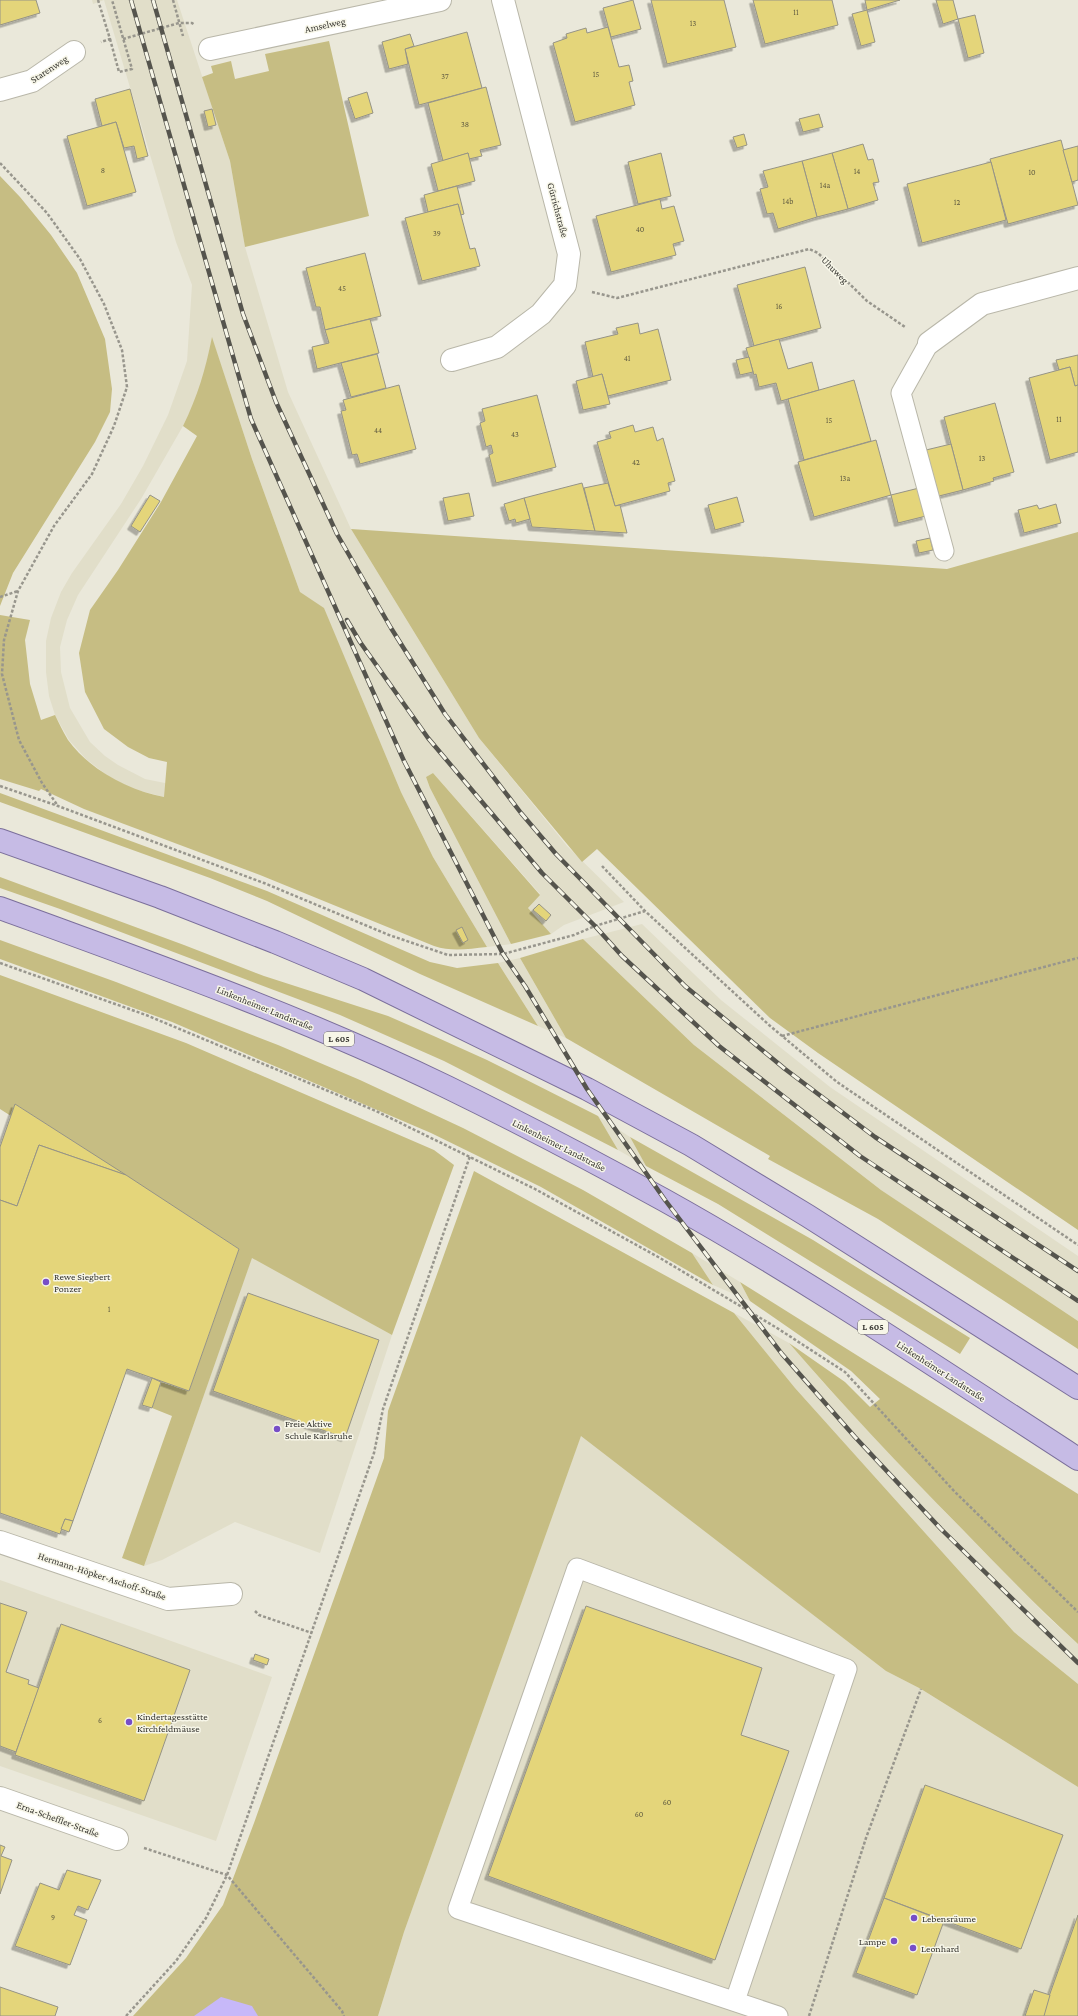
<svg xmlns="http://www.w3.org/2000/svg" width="1078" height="2016" font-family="'Crimson Pro',serif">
	<defs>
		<filter id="shadow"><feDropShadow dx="-3.5" dy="3.5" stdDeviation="0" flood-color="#0004"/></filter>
	</defs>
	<rect width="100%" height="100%" fill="#eae8da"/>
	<g fill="#e1dec9" fill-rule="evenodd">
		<path d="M92 0H177L230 161 245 247 288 392 351 529 479 738 567 846 624 902 564 925 551 934 528 908 540 894 433 773 426 777 430 788 511 944 487 947 433 857 401 792 324 609 322 656 315 696 302 730 280 759 254 780 225 793 193 799 164 797 133 789 108 776 86 759 69 740 55 715 49 696 46 672V641L51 618 61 592 72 573 121 504 143 466 168 415 187 361 192 285 176 242 104 0 93 4ZM212 338 252 459 300 592 303 638 301 669 296 695 285 721 271 741 237 767 210 778 179 783H165L145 779 118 765 105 756 90 742 70 708 61 672 60 647 67 620 78 595 141 499 183 426 196 399 204 374Z"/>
		<path d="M642 924 721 1000 830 1087 1078 1256V1321L881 1190 694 1045 583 939Z"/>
		<path d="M520 958 566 1038 538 1026 498 963Z"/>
		<path d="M598 1116 630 1137 646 1166 618 1150Z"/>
		<path d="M692 1253 740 1282 750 1301 713 1285Z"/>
		<path d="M252 1257 392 1335 320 1553 235 1522 162 1560 144 1566Z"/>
		<path d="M734 1313 789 1343 829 1389 944 1511 1049 1618 1078 1644V1684L1014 1632 795 1388Z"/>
		<path d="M581 1435 886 1671 921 1689 1078 1787V2016H378L404 1932Z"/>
		<path d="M0 1580 272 1677 216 1841 0 1766Z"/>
	</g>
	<g fill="#c6bd83">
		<path d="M329 41 369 216 245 247 230 161 202 77 213 73 211 66 231 61 235 79 269 71 265 54Z"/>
		<path d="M0 176 20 197 51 235 77 273 105 339 112 389 110 412 95 442 13 573 0 606Z"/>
		<path d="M212 337 252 459 300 592 324 608 401 792 433 857 487 947C468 949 452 952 434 946L260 875 84 809 41 789 39 791 0 779V615L30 620 25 640 30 684 41 720 55 715C59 723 63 732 68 740 90 770 128 790 164 797L167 762 149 758 128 747 104 729 85 692 79 653 90 610 118 570 161 502 197 436 183 426C198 395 205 371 212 337Z"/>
		<path d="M351 529 947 569 1078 532V1230L818 1053 770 1018 597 849 582 862 479 738Z"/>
		<path d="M433 773 540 895 528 908 551 934 511 944 430 788 426 777Z"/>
		<path d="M0 793 267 891 430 962 457 968 498 963 538 1026 420 974 267 901 210 878 0 802Z"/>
		<path d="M0 877 184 945 264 976 388 1016 436 1037 487 1060 598 1116 618 1150 444 1061 340 1015 60 909 0 888Z"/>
		<path d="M583 939 694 1045 881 1190 1078 1321V1349L878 1219 768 1159 770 1156 566 1038 520 958Z"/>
		<path d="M0 940 116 982 278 1045 360 1080 463 1128 583 1190 692 1253 713 1285 541 1187 431 1133 172 1022 0 959Z"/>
		<path d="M0 975 186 1043 434 1150 454 1165 392 1335 252 1258 144 1566 122 1558 172 1416 152 1408 161 1382 189 1391 239 1249 15 1104 11 1116 0 1109Z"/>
		<path d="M630 1137 813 1240 970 1338 960 1354 718 1204 646 1166Z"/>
		<path d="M474 1171 734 1313 795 1388 1014 1632 1078 1684V1787L921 1689 886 1671 581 1436 404 1932 378 2016H133L186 1958 223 1905 254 1823 384 1458 388 1411Z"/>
		<path d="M740 1282 1078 1494V1644C1038 1608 1001 1569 964 1531 904 1470 845 1408 789 1343L845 1382 870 1407 880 1399 851 1371 750 1301Z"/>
	</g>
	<path fill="#c7b8f9" d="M221 1997 252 2006 258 2016H194Z"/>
	<g fill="#e4d57a" stroke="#959386" filter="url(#shadow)">
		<path d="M0 0H36L40 13 0 25Z"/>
		<path d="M633 0 641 29 611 37 603 8Z"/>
		<path d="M651 0H724L736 47 667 64Z"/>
		<path d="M753 0H832L838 25 765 44Z"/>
		<path d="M865 0H900L867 10Z"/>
		<path d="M936 0H953L958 19 943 24Z"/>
		<path d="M867 10 875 42 861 46 852 14Z"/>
		<path d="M975 15 984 53 968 58 958 19Z"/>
		<path d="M608 27 619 67 629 65 633 81 629 82 635 105 575 122 553 43 567 38 566 34 586 28 587 33Z"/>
		<path d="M467 32 482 88 419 105 405 49Z"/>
		<path d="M410 34 414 46 405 49 408 64 389 69 382 42Z"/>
		<path d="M486 87 501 145 480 150 482 156 469 159 468 153 443 161 428 103Z"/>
		<path d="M130 89 148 156 137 159 134 146 124 148 116 122 102 126 95 99Z"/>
		<path d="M367 92 373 113 355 119 348 98Z"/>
		<path d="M212 109 216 125 208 127 204 111Z"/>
		<path d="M819 114 823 127 803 132 799 119Z"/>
		<path d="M116 122 136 192 87 206 67 136Z"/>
		<path d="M744 134 747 145 737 148 733 137Z"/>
		<path d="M1061 140 1078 205 1008 224 990 159Z"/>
		<path d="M863 144 868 160 873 159 879 182 873 183 878 200 848 209 832 153Z"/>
		<path d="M1078 146V180L1072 182 1063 150Z"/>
		<path d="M468 153 475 181 438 191 431 164Z"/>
		<path d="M661 153 671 196 638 204 628 162Z"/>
		<path d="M832 153 848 209 817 217 802 161Z"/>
		<path d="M802 161 817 217 778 229 773 213 767 214 760 189 768 187 763 171Z"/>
		<path d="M991 162 1006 220 922 243 907 184Z"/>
		<path d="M457 186 464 214 461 215 458 204 428 212 424 195Z"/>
		<path d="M660 199 662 209 674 206 684 241 673 244 676 255 611 272 596 216Z"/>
		<path d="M458 204 470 249 475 248 480 266 422 281 405 218Z"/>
		<path d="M365 253 381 316 325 330 320 307H316L306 268Z"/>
		<path d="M805 267 821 328 754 346 737 285Z"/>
		<path d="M370 319 379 353 317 369 312 347 329 343 325 330Z"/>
		<path d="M638 323 640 334 658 329 671 380 608 396 602 374 593 377 585 342 618 334 616 328Z"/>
		<path d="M779 339 788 369 812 362 819 390 781 401 776 383 759 387 756 374 754 375 746 348Z"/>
		<path d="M377 354 386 388 351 397 341 363Z"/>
		<path d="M1078 355V385L1075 386 1070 367 1059 370 1056 360Z"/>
		<path d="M749 357 753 372 740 375 736 360Z"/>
		<path d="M1070 367 1075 386 1078 385V452L1050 460 1029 378Z"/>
		<path d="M602 374 610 404 583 410 576 381Z"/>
		<path d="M854 380 871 441 804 460 788 399Z"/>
		<path d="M399 385 416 449 360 464 357 454 352 455 341 411 346 410 343 400Z"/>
		<path d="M537 395 556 467 496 483 489 455 493 453 491 445 486 447 480 423 485 421 482 409Z"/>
		<path d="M995 403 1014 472 993 478 994 481 963 490 944 417Z"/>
		<path d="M633 425 635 432 653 427 657 441 663 438 675 481 668 483 670 491 615 506 597 442 611 438 609 432Z"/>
		<path d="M876 440 891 495 814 517 798 462Z"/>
		<path d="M951 444 963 490 939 496 926 450Z"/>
		<path d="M582 483 595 531 532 527 524 498Z"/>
		<path d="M608 483 615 506 620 505 627 533 595 531 584 488Z"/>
		<path d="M919 488 926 516 898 523 891 495Z"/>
		<path d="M469 493 474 516 448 521 443 498Z"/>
		<path d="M150 495 160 501 140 532 131 526Z"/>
		<path d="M737 497 744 522 715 530 708 505Z"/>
		<path d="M524 498 530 519 516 523 515 519 509 521 504 504Z"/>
		<path d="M1056 504 1061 523 1024 533 1018 510 1037 505 1039 509Z"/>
		<path d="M930 538 933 550 919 553 916 541Z"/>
		<path d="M539 904 551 915 546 921 533 910Z"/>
		<path d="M462 927 468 940 463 943 456 930Z"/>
		<path d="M15 1104 126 1175 39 1145 17 1206 0 1200V1147Z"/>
		<path d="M39 1145 126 1175 239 1249 189 1391 127 1369 73 1521 65 1519 60 1534 0 1513V1200L17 1206Z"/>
		<path d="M248 1293 379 1340 345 1438 213 1391Z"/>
		<path d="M152 1378 161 1382 152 1408 142 1405Z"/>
		<path d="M65 1519 73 1521 69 1532 61 1529Z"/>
		<path d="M0 1603 27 1612 6 1672 29 1680 28 1684 39 1688 16 1752 0 1746Z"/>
		<path d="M586 1606 762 1668 741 1735 789 1751 715 1960 488 1876Z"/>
		<path d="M61 1624 190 1670 144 1801 15 1755Z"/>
		<path d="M255 1654 269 1659 267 1665 253 1660Z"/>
		<path d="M925 1785 1063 1835 1021 1949 884 1898Z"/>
		<path d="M0 1845 5 1847 1 1856 12 1860 0 1894Z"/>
		<path d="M67 1870 101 1880 88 1910 78 1906 74 1915 87 1920 70 1965 15 1946 40 1883 59 1890Z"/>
		<path d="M884 1898 944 1921 917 1995 856 1973Z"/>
		<path d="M1078 1915V2016H1042Z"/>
		<path d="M0 1987 58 2007 55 2016H0Z"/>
		<path d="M1034 1990 1050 1995 1044 2016H1025Z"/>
	</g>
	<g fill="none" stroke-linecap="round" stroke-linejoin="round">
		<g stroke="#b9b7a9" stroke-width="21">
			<g id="lane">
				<path d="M929 343 901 393 944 551"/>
				<path d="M735 2001 847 1669 577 1568 458 1909 778 2016"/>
			</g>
		</g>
		<g stroke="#b9b7a9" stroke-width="24">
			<g id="street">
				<path d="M210 49 440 0"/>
				<path d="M0 90 32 81 74 52"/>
				<path d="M929 343 982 304 1078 278"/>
				<path d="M452 360 497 347 541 314 565 285 569 254 503 0"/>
				<path d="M0 1542 168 1599 231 1594"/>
				<path d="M0 1798 117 1839"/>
			</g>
		</g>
		<g stroke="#7b6f9b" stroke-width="24">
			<g id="primary">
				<path d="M0 840 160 897 275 942 363 979 587 1089 691 1145 808 1216 1078 1388"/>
				<path d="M0 908C151 963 303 1017 447 1087 521 1123 593 1161 664 1200 806 1279 942 1371 1078 1459"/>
			</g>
		</g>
		<g stroke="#98968d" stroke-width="2.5" stroke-dasharray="3 2" stroke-linecap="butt">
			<path d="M98 0 110 39 101 42"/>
			<path d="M173 0 183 36"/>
			<path d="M110 39 119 72 132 69 112 0"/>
			<path d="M123 39 179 23H192L195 25"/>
			<path d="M0 163 47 213 80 259 104 304 122 350 127 387 114 426 92 474 54 526 18 591 4 640 2 674 19 740 42 783 58 806"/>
			<path d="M592 292 617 298 809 249 818 253 867 301 905 327"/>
			<path d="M0 597 18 591"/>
			<path d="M0 786 58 806 264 883 389 935 448 955 503 954 574 935 595 926 645 911"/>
			<path d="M602 866 645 911 769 1025 837 1082 1078 1245"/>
			<path d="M0 963 146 1015 376 1111 535 1189 660 1258 777 1328 845 1372 954 1491 1078 1612"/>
			<path d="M782 1036 1078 958"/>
			<path d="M255 1611 259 1615 312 1633"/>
			<path d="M144 1848 227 1875 342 2011 344 2016"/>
			<path d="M126 2016 176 1961 206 1918 227 1875 374 1453 383 1409 470 1156"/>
			<path d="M809 2016 866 1838 921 1689"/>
		</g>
		<use href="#lane" stroke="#fff" stroke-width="19"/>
		<use href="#street" stroke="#fff" stroke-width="22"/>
		<use href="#primary" stroke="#c6bbe5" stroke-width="22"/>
		<g stroke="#55544d" stroke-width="4.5">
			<g id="rail">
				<path d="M131 0 251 419 404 761 503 954 525 986 587 1089 665 1200 782 1354 855 1437 941 1529 1078 1663"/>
				<path d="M153 0 243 314 276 402 337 534 391 628 445 714 521 813 556 854 685 986 785 1069 875 1137 1078 1271"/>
				<path d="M347 620 360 642 428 738 542 873 595 926 622 956 719 1046 860 1156 1078 1301"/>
			</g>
		</g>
		<use href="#rail" stroke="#f7f6e8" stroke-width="3" stroke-dasharray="9" stroke-linecap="butt"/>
	</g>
	<g fill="#774ec7" stroke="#f7f6e8" stroke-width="1.5">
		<circle cx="46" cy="1282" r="4"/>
		<circle cx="277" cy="1429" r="4"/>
		<circle cx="129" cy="1722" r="4"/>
		<circle cx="914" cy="1918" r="4"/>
		<circle cx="894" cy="1941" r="4"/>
		<circle cx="913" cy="1948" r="4"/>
	</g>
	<g text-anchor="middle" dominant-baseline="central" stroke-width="3" stroke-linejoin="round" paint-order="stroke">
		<g font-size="8" fill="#625d42">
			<text x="796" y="12">11</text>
			<text x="693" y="23">13</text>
			<text x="596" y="74">15</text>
			<text x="445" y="76">37</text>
			<text x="465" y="124">38</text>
			<text x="103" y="170">8</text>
			<text x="857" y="171">14</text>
			<text x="1032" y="172">10</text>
			<text x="825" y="185">14a</text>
			<text x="788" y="201">14b</text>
			<text x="957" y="202">12</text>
			<text x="640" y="229">40</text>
			<text x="437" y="233">39</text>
			<text x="342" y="288">45</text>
			<text x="779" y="306">16</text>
			<text x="627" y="358">41</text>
			<text x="1059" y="419">11</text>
			<text x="829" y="420">15</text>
			<text x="378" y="430">44</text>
			<text x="515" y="434">43</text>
			<text x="982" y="458">13</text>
			<text x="636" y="462">42</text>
			<text x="845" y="478">13a</text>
			<text x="109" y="1309">1</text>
			<text x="100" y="1720">6</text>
			<text x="667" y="1802">60</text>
			<text x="639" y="1814">60</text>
			<text x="53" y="1917">9</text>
		</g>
		<g fill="#f7f6e8" stroke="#706f67" stroke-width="1">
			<rect x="324" y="1032" width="30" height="14" rx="3"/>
			<rect x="858" y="1320" width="30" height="14" rx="3"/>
		</g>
		<g font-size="9" font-weight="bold" fill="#363530">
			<text x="339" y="1039">L 605</text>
			<text x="873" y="1327">L 605</text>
		</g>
		<g font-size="10" fill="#363530" stroke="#f7f6e8">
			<text transform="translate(325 25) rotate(-12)">Amselweg</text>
			<text transform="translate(49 69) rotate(-33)">Starenweg</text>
			<text transform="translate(558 210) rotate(75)">Gürrichstraße</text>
			<text transform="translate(835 270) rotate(45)">Uhuweg</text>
			<text transform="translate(265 1008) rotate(22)">Linkenheimer Landstraße</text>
			<text transform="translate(559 1145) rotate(27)">Linkenheimer Landstraße</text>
			<text transform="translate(941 1371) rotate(33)">Linkenheimer Landstraße</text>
			<text transform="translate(102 1576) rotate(18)">Hermann-Höpker-Aschoff-Straße</text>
			<text transform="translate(58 1819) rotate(20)">Erna-Scheffler-Straße</text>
		</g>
		<g font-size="10" fill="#363530" stroke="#f7f6e8" text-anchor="start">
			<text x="54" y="1276">Rewe Siegbert<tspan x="54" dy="12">Ponzer</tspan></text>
			<text x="285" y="1423">Freie Aktive<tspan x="285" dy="12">Schule Karlsruhe</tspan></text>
			<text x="137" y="1716">Kindertagesstätte<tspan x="137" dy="12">Kirchfeldmäuse</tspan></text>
			<text x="922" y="1918">Lebensräume</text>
			<text x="886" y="1941" text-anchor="end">Lampe</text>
			<text x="921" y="1948">Leonhard</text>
		</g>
	</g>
</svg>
